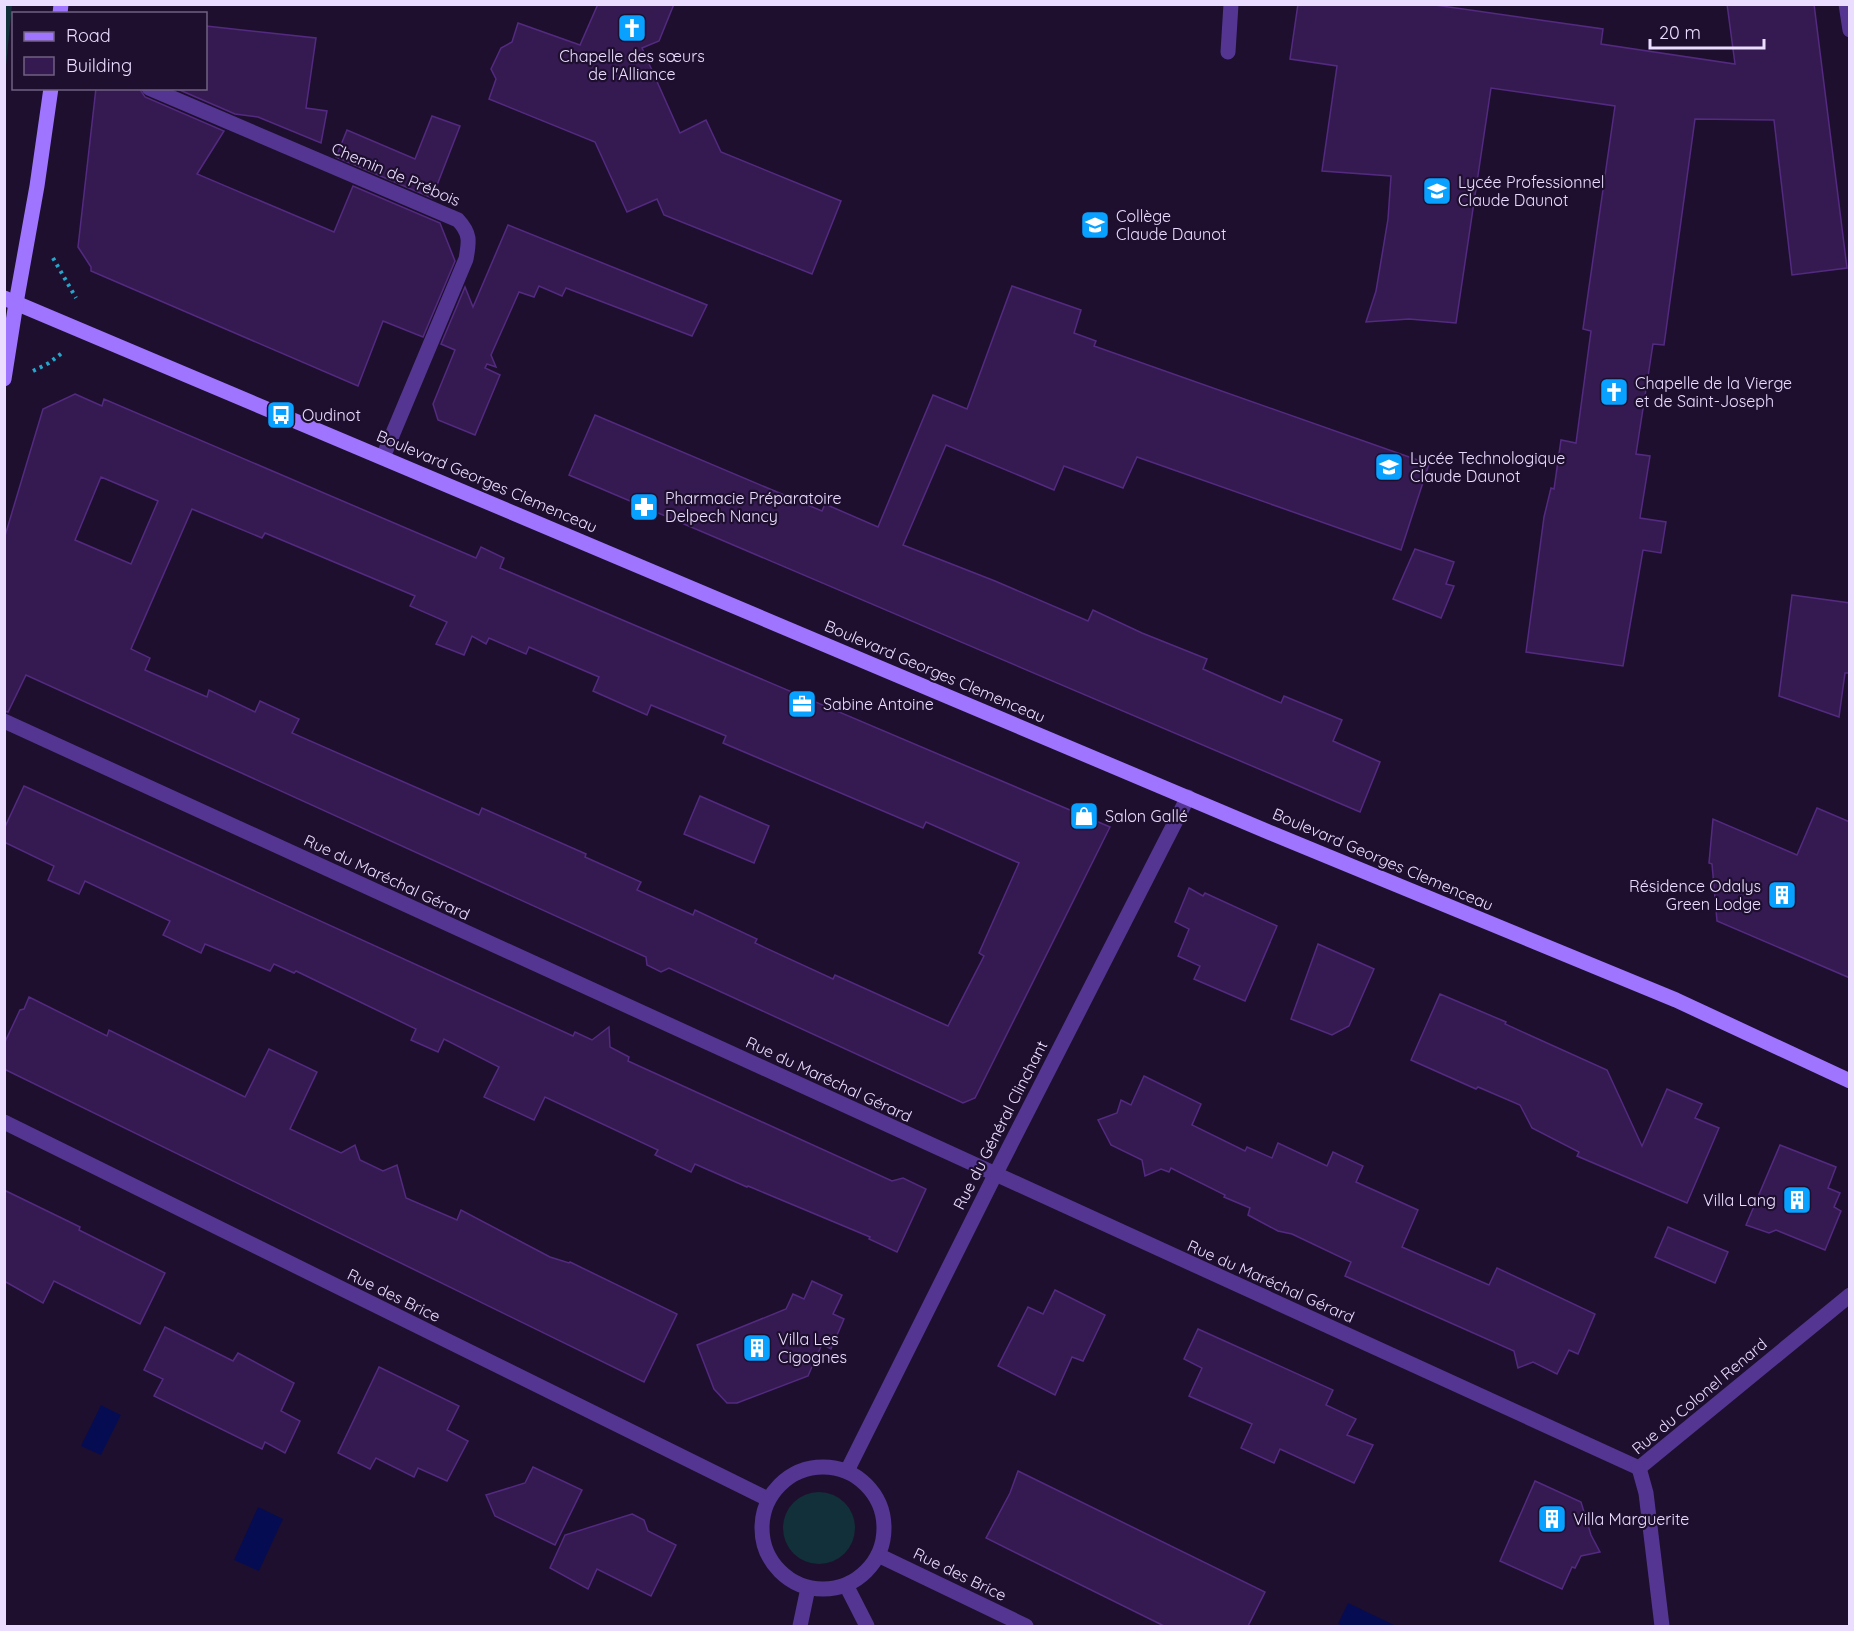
<svg xmlns="http://www.w3.org/2000/svg" width="1854" height="1631" font-family="Quicksand,sans-serif">
	<rect width="100%" height="100%" fill="#1e0f2f"/>
	<g fill="#123039">
		<path d="M5 4 12 5 5 76 4 5Z"/>
		<circle cx="819" cy="1528" r="36"/>
	</g>
	<g fill="#060c51">
		<path d="M101 1405 121 1415 101 1455 81 1446Z"/>
		<path d="M258 1507 283 1519 259 1571 234 1560Z"/>
		<path d="M1348 1603 1394 1625V1626H1343L1338 1624Z"/>
	</g>
	<g fill="#351a52" stroke="#532a80" stroke-width="1.5" fill-rule="evenodd">
		<path d="M598 4H674L659 41 642 48 680 133 706 120 721 152 841 201 812 274 664 215 657 199 627 212 595 142 489 99 496 79 491 69 501 48 512 42 518 23 580 45Z"/>
		<path d="M1298 4H1428L1603 29 1601 44 1735 64 1727 4H1814L1847 268 1792 275 1774 120 1695 119 1664 345 1653 344 1636 454 1650 456 1640 518 1666 522 1661 553 1643 550 1623 666 1526 652 1544 517 1551 488 1554 489 1561 440 1576 443 1591 331 1583 329 1615 106 1491 88 1456 323 1409 319 1366 322 1376 291 1388 219 1391 176 1322 171 1337 66 1290 59Z"/>
		<path d="M206 26 316 38 306 108 327 111 321 143 258 117 235 114 175 88H206Z"/>
		<path d="M96 88H139L145 97 224 131 197 174 334 232 353 186 440 223 455 261 423 337 383 321 358 386 91 271V267L78 247Z"/>
		<path d="M432 116 460 126 432 198 336 157 347 130 415 159Z"/>
		<path d="M508 225 707 305 692 336 566 288 562 296 539 286 534 297 519 292 491 355 496 367 487 364 485 368 500 375 475 435 438 420 433 404 455 350 441 344 465 287 473 307Z"/>
		<path d="M1012 286 1081 310 1074 333 1096 341 1094 346 1429 464 1401 550 1137 457 1123 488 1064 466 1054 490 946 445 903 545 995 581 1088 621 1093 610 1142 633 1207 659 1203 669 1281 703 1284 696 1342 720 1333 741 1380 762 1360 812 569 475 595 415 822 511 825 504 878 527 933 395 967 409Z"/>
		<path d="M75 394 102 406 104 399 476 558 481 547 504 558 500 568 1110 827 975 1098 963 1103 669 968 661 972 647 965 646 957 26 675 8 712 4 711V539L43 409ZM101 477 158 501 131 564 75 540ZM192 509 262 538 265 533 415 596 410 606 447 622 436 644 464 655 472 636 486 644 489 638 526 654 529 647 599 677 593 691 647 715 651 705 726 736 723 743 923 828 926 822 1019 863 979 953 984 956 948 1026 835 975 833 979 755 943 757 939 695 910 693 915 637 890 641 882 585 857 586 854 482 808 479 815 292 733 299 719 260 701 255 712 209 690 207 697 145 670 150 658 131 649Z"/>
		<path d="M1415 549 1454 562 1446 584 1454 586 1441 618 1393 599Z"/>
		<path d="M1792 595 1850 603V673H1845L1839 717 1779 696Z"/>
		<path d="M24 786 573 1036 575 1032 592 1040 609 1027 610 1047 629 1057 628 1061 892 1181 903 1178 926 1189 897 1252 869 1239 870 1237 748 1186 747 1187 695 1164 691 1172 655 1155 658 1150 545 1097 534 1120 484 1097 499 1067 444 1039 438 1052 411 1040 416 1029 296 971 294 973 274 964 270 971 205 944 201 953 163 935 170 921 85 881 79 894 48 880 54 866 4 842V829Z"/>
		<path d="M700 796 769 826 754 863 684 834Z"/>
		<path d="M1817 808 1850 822V978L1717 921 1712 864 1709 863 1713 819 1797 855Z"/>
		<path d="M1189 888 1203 896 1205 893 1277 926 1245 1001 1194 979 1200 966 1178 956 1189 929 1175 922Z"/>
		<path d="M1318 944 1374 969 1349 1026 1332 1035 1291 1019Z"/>
		<path d="M1440 994 1506 1022 1505 1024 1607 1070 1642 1146 1667 1089 1702 1104 1695 1118 1719 1128 1687 1203 1577 1156 1579 1152 1532 1128 1520 1105 1478 1087 1476 1089 1411 1060Z"/>
		<path d="M29 997 107 1036 109 1030 245 1097 269 1049 317 1072 290 1129 341 1153 355 1145 360 1160 383 1171 397 1165 406 1198 457 1220 461 1210 550 1257 569 1263 570 1262 677 1314 644 1382 4 1069V1044L20 1010 24 1009Z"/>
		<path d="M1144 1076 1201 1104 1192 1125 1245 1151 1247 1147 1272 1158 1278 1143 1327 1166 1333 1152 1363 1166 1356 1182 1418 1210 1402 1247 1489 1285 1497 1268 1595 1314 1578 1354 1569 1350 1557 1374 1533 1362 1518 1368 1514 1351 1345 1276 1351 1262 1292 1234 1278 1231 1248 1215 1250 1208 1224 1197 1225 1195 1171 1168 1169 1172 1161 1169 1145 1176 1142 1160 1111 1145 1098 1120 1117 1113 1121 1100 1131 1105Z"/>
		<path d="M1780 1145 1836 1167 1828 1188 1840 1193 1834 1207 1841 1211 1825 1250 1776 1230 1769 1233 1746 1225Z"/>
		<path d="M4 1190 80 1227 79 1230 165 1273 140 1324 54 1281 43 1303 4 1281Z"/>
		<path d="M1668 1227 1728 1252 1715 1283 1655 1257Z"/>
		<path d="M812 1281 842 1295 833 1314 844 1319 831 1349 822 1344 808 1376 737 1403H727L714 1389 697 1345 786 1309 793 1294 804 1299Z"/>
		<path d="M1055 1290 1105 1315 1083 1361 1072 1357 1055 1395 998 1366 1028 1307 1043 1314Z"/>
		<path d="M165 1327 233 1361 238 1353 294 1383 281 1411 300 1421 285 1453 265 1442 262 1449 154 1396 163 1379 144 1370Z"/>
		<path d="M1198 1329 1333 1390 1326 1405 1356 1419 1347 1435 1373 1445 1354 1483 1280 1449 1274 1463 1241 1448 1252 1424 1189 1396 1202 1368 1184 1359Z"/>
		<path d="M379 1367 459 1406 447 1430 468 1441 447 1481 418 1468 414 1477 376 1458 370 1469 338 1453Z"/>
		<path d="M533 1467 582 1490 555 1545 495 1516 486 1495 525 1483Z"/>
		<path d="M1018 1471 1265 1592 1248 1626H1164L986 1538 1010 1493Z"/>
		<path d="M1535 1481 1581 1502 1591 1535 1600 1552 1581 1556 1575 1568 1572 1567 1562 1589 1500 1561Z"/>
		<path d="M632 1514 644 1520 648 1531 676 1545 651 1596 597 1569 588 1589 550 1568 565 1535Z"/>
	</g>
	<g fill="none" stroke-linecap="round" stroke-linejoin="round">
		<g stroke="#25a6cb" stroke-width="4" stroke-dasharray="3 4.5" stroke-linecap="butt">
			<path d="M53 258 76 298"/>
			<path d="M33 371 49 363 62 353"/>
		</g>
		<g stroke="#543692" stroke-width="15">
			<path d="M1846 4 1850 30"/>
			<path d="M1228 52 1231 4"/>
			<path d="M846 1585 867 1626"/>
		</g>
		<g stroke="#543692" stroke-width="15">
			<path d="M149 88 458 220C471 234 469 242 466 259L383 457"/>
			<path d="M4 721 1639 1468"/>
			<path d="M4 1122 768 1499"/>
			<circle cx="823" cy="1528" r="61"/>
			<path d="M1639 1468 1850 1295"/>
			<path d="M1639 1468 1646 1493 1662 1626"/>
			<path d="M847 1471 995 1175 1188 797"/>
			<path d="M878 1555 1026 1626"/>
			<path d="M800 1626 808 1588"/>
		</g>
		<g stroke="#9f74ff" stroke-width="15">
			<path d="M60 14 61 4"/>
			<path d="M4 298 1271 833 1676 1000 1850 1081"/>
			<path d="M4 379 16 303 37 186 51 88"/>
		</g>
	</g>
	<defs>
		<g id="church-square" transform="scale(1.5)"><rect x="-9" y="-9" width="18" height="18" rx="4" fill="#09a1ff" stroke="#1e0f2f"/><path d="M-1.2-6h2.4v3.5h3.3v2.4h-3.3V6h-2.4V-.1h-3.3v-2.4h3.3Z" fill="#fff"/></g>
		<g id="school-square" transform="scale(1.5)"><rect x="-9" y="-9" width="18" height="18" rx="4" fill="#09a1ff" stroke="#1e0f2f"/><path d="M0-5L7-2L0 1L-7-2ZM-4 1L0 2.5L4 1V4Q0 6-4 4Z" fill="#fff"/></g>
		<g id="bus-square" transform="scale(1.5)"><rect x="-9" y="-9" width="18" height="18" rx="4" fill="#09a1ff" stroke="#1e0f2f"/><path d="M-5-6H5V4H4V6H2V4H-2V6H-4V4H-5ZM-3.5-4V0h7V-4ZM-3.5 1.2v1.5H-2V1.2ZM2 1.2v1.5H3.5V1.2Z" fill="#fff"/></g>
		<g id="pharmacy-square" transform="scale(1.5)"><rect x="-9" y="-9" width="18" height="18" rx="4" fill="#09a1ff" stroke="#1e0f2f"/><path d="M-2-6h4v4h4v4h-4v4h-4v-4h-4v-4h4Z" fill="#fff"/></g>
		<g id="office-square" transform="scale(1.5)"><rect x="-9" y="-9" width="18" height="18" rx="4" fill="#09a1ff" stroke="#1e0f2f"/><path d="M-6-3h4V-5.5h4V-3h4V5H-6ZM-1-4.5V-3h2v-1.5ZM-6 0V1H6V0Z" fill="#fff"/></g>
		<g id="shop-square" transform="scale(1.5)"><rect x="-9" y="-9" width="18" height="18" rx="4" fill="#09a1ff" stroke="#1e0f2f"/><path d="M-5-2.5h2.3a2.7 3.5 0 0 1 5.4 0H5L5.5 6h-11ZM-1.5-2.5h3a1.5 2.3 0 0 0-3 0Z" fill="#fff"/></g>
		<g id="building-square" transform="scale(1.5)"><rect x="-9" y="-9" width="18" height="18" rx="4" fill="#09a1ff" stroke="#1e0f2f"/><path d="M-4-6H4V6H1V3H-1V6H-4ZM-2.5-4.3h1.7v1.8h-1.7ZM.8-4.3h1.7v1.8H.8ZM-2.5-1h1.7V.8h-1.7ZM.8-1h1.7V.8H.8Z" fill="#fff"/></g>
	</defs>
	<g fill-rule="evenodd">
		<use href="#church-square" x="632" y="28"/>
		<use href="#school-square" x="1437" y="191"/>
		<use href="#school-square" x="1095" y="225"/>
		<use href="#church-square" x="1614" y="392"/>
		<use href="#bus-square" x="281" y="415"/>
		<use href="#school-square" x="1389" y="467"/>
		<use href="#pharmacy-square" x="644" y="507"/>
		<use href="#office-square" x="802" y="704"/>
		<use href="#shop-square" x="1084" y="816"/>
		<use href="#building-square" x="1782" y="895"/>
		<use href="#building-square" x="1797" y="1200"/>
		<use href="#building-square" x="757" y="1348"/>
		<use href="#building-square" x="1552" y="1519"/>
	</g>
	<g text-anchor="middle" dominant-baseline="central" stroke-width="4.5" stroke-linejoin="round" paint-order="stroke">
		<g font-size="16" fill="#ebddff" stroke="#1e0f2f" text-anchor="start">
			<text x="632" y="56" text-anchor="middle">Chapelle des sœurs<tspan x="632" dy="18">de l'Alliance</tspan></text>
			<text x="1458" y="182">Lycée Professionnel<tspan x="1458" dy="18">Claude Daunot</tspan></text>
			<text x="1116" y="216">Collège<tspan x="1116" dy="18">Claude Daunot</tspan></text>
			<text x="1635" y="383">Chapelle de la Vierge<tspan x="1635" dy="18">et de Saint-Joseph</tspan></text>
			<text x="302" y="415">Oudinot</text>
			<text x="1410" y="458">Lycée Technologique<tspan x="1410" dy="18">Claude Daunot</tspan></text>
			<text x="665" y="498">Pharmacie Préparatoire<tspan x="665" dy="18">Delpech Nancy</tspan></text>
			<text x="823" y="704">Sabine Antoine</text>
			<text x="1105" y="816">Salon Gallé</text>
			<text x="1761" y="886" text-anchor="end">Résidence Odalys<tspan x="1761" dy="18">Green Lodge</tspan></text>
			<text x="1776" y="1200" text-anchor="end">Villa Lang</text>
			<text x="778" y="1339">Villa Les<tspan x="778" dy="18">Cigognes</tspan></text>
			<text x="1573" y="1519">Villa Marguerite</text>
		</g>
		<g font-size="16" fill="#ebddff" stroke="#1e0f2f">
			<text transform="translate(396 174) rotate(23)">Chemin de Prébois</text>
			<text transform="translate(487 481) rotate(23)">Boulevard Georges Clemenceau</text>
			<text transform="translate(935 671) rotate(23)">Boulevard Georges Clemenceau</text>
			<text transform="translate(1383 859) rotate(23)">Boulevard Georges Clemenceau</text>
			<text transform="translate(387 877) rotate(25)">Rue du Maréchal Gérard</text>
			<text transform="translate(829 1079) rotate(25)">Rue du Maréchal Gérard</text>
			<text transform="translate(1000 1125) rotate(-63)">Rue du Général Clinchant</text>
			<text transform="translate(1271 1281) rotate(24)">Rue du Maréchal Gérard</text>
			<text transform="translate(394 1295) rotate(26)">Rue des Brice</text>
			<text transform="translate(1699 1396) rotate(-40)">Rue du Colonel Renard</text>
			<text transform="translate(960 1574) rotate(26)">Rue des Brice</text>
		</g>
	</g>
	<rect width="1854" height="1631" fill="none" stroke="#ebddff" stroke-width="12"/>
	<rect x="12" y="12" width="195" height="78" fill="#1e0f2f" stroke="#706182" stroke-width="1.5"/>
	<rect x="24" y="32" width="30" height="9" fill="#9f74ff" stroke="#706182" stroke-width="1.5"/>
	<text x="66" y="42" font-size="18" fill="#ebddff">Road</text>
	<rect x="24" y="57" width="30" height="18" fill="#351a52" stroke="#706182" stroke-width="1.5"/>
	<text x="66" y="72" font-size="18" fill="#ebddff">Building</text>
	<path d="M1650 39v9h114v-9" fill="none" stroke="#ebddff" stroke-width="3"/>
	<text x="1659" y="39" font-size="18" fill="#ebddff" stroke="#1e0f2f" stroke-width="4.5" paint-order="stroke">20 m</text>
</svg>
